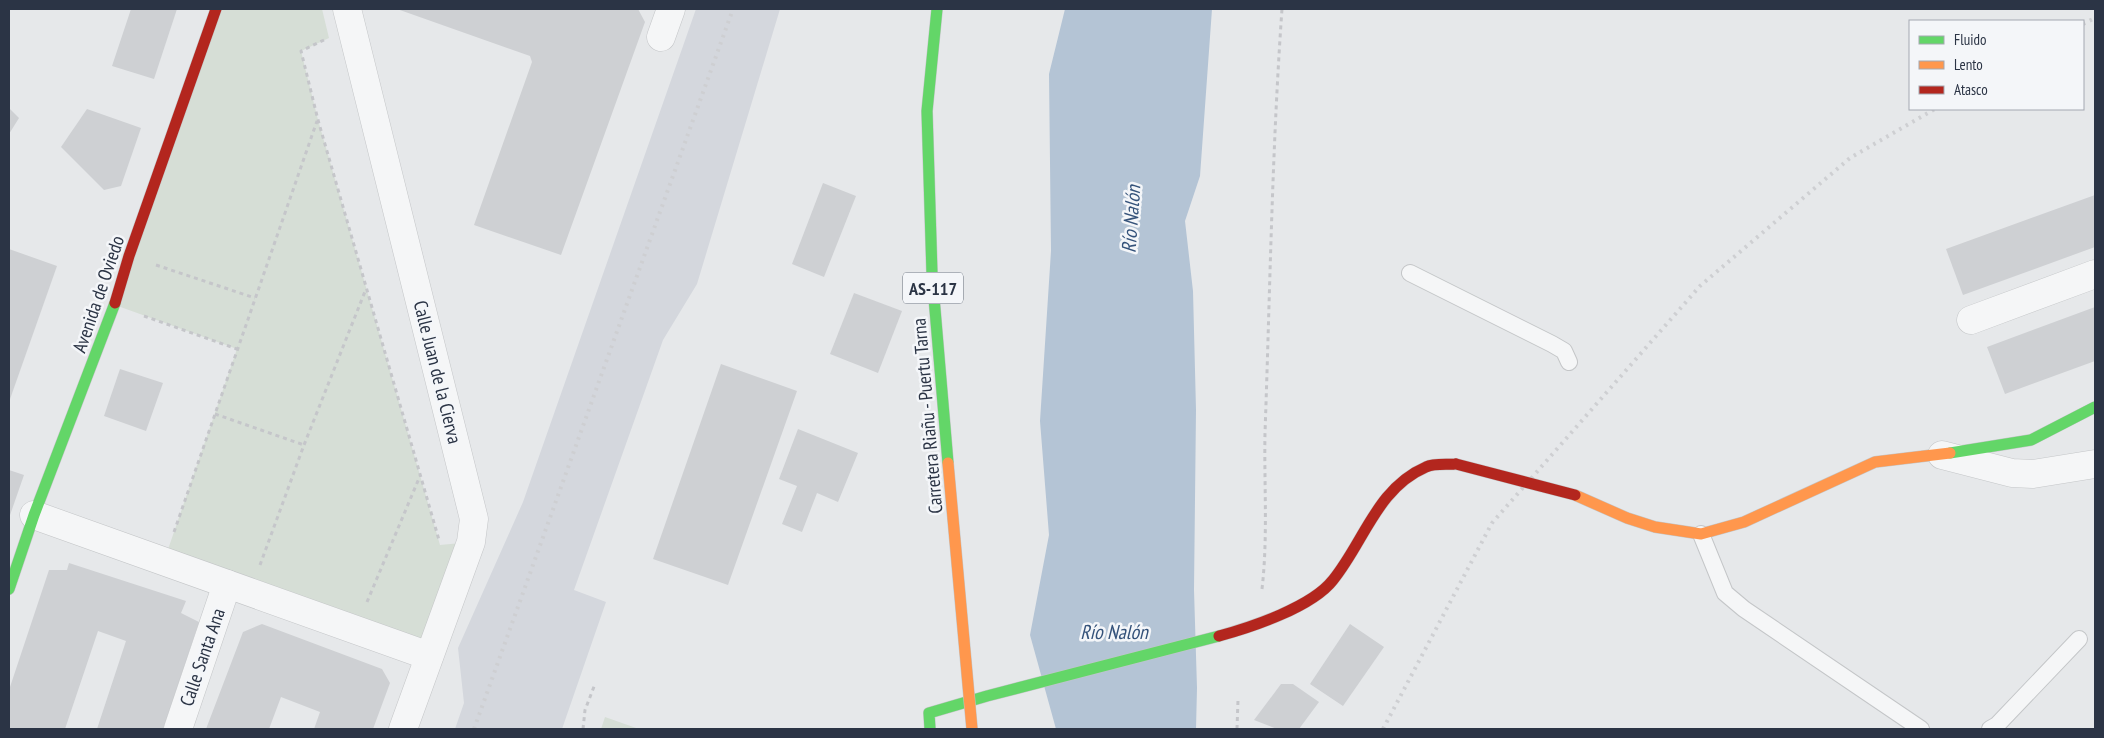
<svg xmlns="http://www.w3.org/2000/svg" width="2104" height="738" font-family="'PT Sans Narrow',sans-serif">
	<rect width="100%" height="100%" fill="#e6e8ea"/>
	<path fill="#d4d7dd" d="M696 9H780L697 284 663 340 574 590 606 602 562 729H455L464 703 458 648 523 502Z"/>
	<g fill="#d6ded6">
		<path d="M216 9H322L329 38 301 51 318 120 440 545 471 542 429 656 164 561 237 349 115 305Z"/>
		<path d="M605 717 639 729H601Z"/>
	</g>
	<path fill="#b4c4d5" d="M1065 9H1212L1200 176 1185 221 1193 291 1196 410 1194 590 1197 688 1196 729H1056L1030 635 1049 535 1040 421 1051 251 1049 74Z"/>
	<g fill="#ced0d3">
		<path d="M131 9H177L154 79 112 66Z"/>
		<path d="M397 9H638L645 22 561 255 474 225 532 62 530 56Z"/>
		<path d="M9 108 19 118 9 134Z"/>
		<path d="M87 109 141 128 121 186 104 190 61 147Z"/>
		<path d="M823 183 856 196 824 277 792 264Z"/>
		<path d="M2095 195V247L1963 295 1946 249Z"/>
		<path d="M9 249 57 266 9 402Z"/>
		<path d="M854 293 902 311 878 373 830 354Z"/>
		<path d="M2095 307V361L2005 394 1987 347Z"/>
		<path d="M721 364 797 391 728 585 653 559Z"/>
		<path d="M120 369 163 383 146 431 104 416Z"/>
		<path d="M798 429 858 453 838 502 817 493 802 532 782 524 797 486 779 479Z"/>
		<path d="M9 470 24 475 9 518Z"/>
		<path d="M69 563 186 601 181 613 199 622 163 729H97L126 641 98 631 65 729H9V690L49 570H67Z"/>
		<path d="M262 624 382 669 390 683 373 729H314L320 712 281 697 269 729H206L243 632Z"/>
		<path d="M1350 624 1384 647 1343 706 1310 684Z"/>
		<path d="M1281 684H1293L1319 702 1299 729H1277L1254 720Z"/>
	</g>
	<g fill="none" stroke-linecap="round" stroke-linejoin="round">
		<g stroke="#c4c6c8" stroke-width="18">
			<g id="lane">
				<path d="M1410 273 1552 344 1564 351 1569 362"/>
				<path d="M1701 534 1725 593 1744 609 1921 729"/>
				<path d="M1990 729 1997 725 2079 639"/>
			</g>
		</g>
		<g stroke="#c4c6c8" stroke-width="29">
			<g id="street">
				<path d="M347 9 474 519 471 542 403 729"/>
				<path d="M661 37 671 9"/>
				<path d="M1971 320 2095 274"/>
				<path d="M1942 455 2012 473 2033 474 2095 464"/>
				<path d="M34 515 429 656"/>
				<path d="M178 729 227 584"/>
			</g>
		</g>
		<g stroke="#c4c6c8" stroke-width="12">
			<g id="fast">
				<path d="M937 9 927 111 932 274 948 463"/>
				<path d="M1950 453 2031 440 2095 407"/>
				<path d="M9 589 34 515 115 303"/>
				<path d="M930 729 929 713 987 696 1219 636"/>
			</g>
		</g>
		<g stroke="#c4c6c8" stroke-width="12">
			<path id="slow" d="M1575 495 1627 518 1655 527 1701 534 1744 522 1875 462 1950 453"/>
		</g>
		<g stroke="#c4c6c8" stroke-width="12">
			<g id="jam">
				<path d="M115 303 129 256 216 9"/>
				<path d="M1219 636C1252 627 1312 607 1333 580 1364 542 1377 488 1426 467 1434 463 1447 465 1456 464"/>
			</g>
		</g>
		<g stroke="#c5c6ca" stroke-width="3" stroke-dasharray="4 4" stroke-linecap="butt">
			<path d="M324 40 301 51 318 120 439 540"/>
			<path d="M156 265 255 298"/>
			<path d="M144 316 237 349"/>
			<path d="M215 414 304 445"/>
			<path d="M174 532 317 121"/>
			<path d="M260 565 304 445 366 289"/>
			<path d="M1262 589C1268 537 1264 485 1265 433 1270 292 1272 150 1282 9"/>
			<path d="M367 602 420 476"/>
			<path d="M583 729 585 710 595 684"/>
			<path d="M1237 729 1238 700"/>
		</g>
		<use href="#lane" stroke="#f5f6f7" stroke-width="16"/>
		<use href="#street" stroke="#f5f6f7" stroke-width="28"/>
		<use href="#fast" stroke="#63d668" stroke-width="11"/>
		<use href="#slow" stroke="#ff974d" stroke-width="11"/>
		<use href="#jam" stroke="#b3261e" stroke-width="11"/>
		<g stroke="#cecfd2" stroke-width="4" stroke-dasharray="2.5 5" stroke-linecap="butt">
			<path d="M2083 24 2095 18"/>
			<path d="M474 729 733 9"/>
			<path d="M1383 729 1492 523 1700 286 1850 158 1935 109"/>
		</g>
		<g stroke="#c4c6c8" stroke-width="12" stroke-linecap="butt">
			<path id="slow-bridge" d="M948 463 972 729"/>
		</g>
		<g stroke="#c4c6c8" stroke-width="12" stroke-linecap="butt">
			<path id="jam-bridge" d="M1456 464 1575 495"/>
		</g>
		<use href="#slow-bridge" stroke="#ff974d" stroke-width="11"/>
		<use href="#jam-bridge" stroke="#b3261e" stroke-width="11"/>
	</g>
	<g text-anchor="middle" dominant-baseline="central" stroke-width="5" stroke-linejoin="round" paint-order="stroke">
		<rect fill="#f4f6f9" stroke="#676e7b" stroke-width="1" x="903" y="272.5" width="60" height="31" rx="4"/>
		<g font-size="18" font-weight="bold" fill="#2b3445">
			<text x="933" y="288">AS-117</text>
		</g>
		<g font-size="19" fill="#2b3445" stroke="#f4f6f9">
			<text transform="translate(98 294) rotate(-71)">Avenida de Oviedo</text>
			<text transform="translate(438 372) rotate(76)">Calle Juan de la Cierva</text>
			<text transform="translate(927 416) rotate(-95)">Carretera Riañu - Puertu Tarna</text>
			<text transform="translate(202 657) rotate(-71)">Calle Santa Ana</text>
		</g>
		<g font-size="20" font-style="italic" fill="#34527a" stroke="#f4f6f9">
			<text transform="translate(1131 219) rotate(-86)">Río Nalón</text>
			<text x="1114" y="632">Río Nalón</text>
		</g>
	</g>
	<rect width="2104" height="738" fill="none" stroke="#2b3445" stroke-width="20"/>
	<rect x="1909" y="20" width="175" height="90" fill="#f4f6f9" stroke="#a4a8b1"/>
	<rect x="1919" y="36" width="25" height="8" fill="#63d668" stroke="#a4a8b1"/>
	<text x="1954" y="45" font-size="15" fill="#2b3445">Fluido</text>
	<rect x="1919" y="61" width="25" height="8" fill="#ff974d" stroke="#a4a8b1"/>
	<text x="1954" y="70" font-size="15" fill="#2b3445">Lento</text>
	<rect x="1919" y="86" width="25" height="8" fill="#b3261e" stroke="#a4a8b1"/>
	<text x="1954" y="95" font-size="15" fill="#2b3445">Atasco</text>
</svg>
